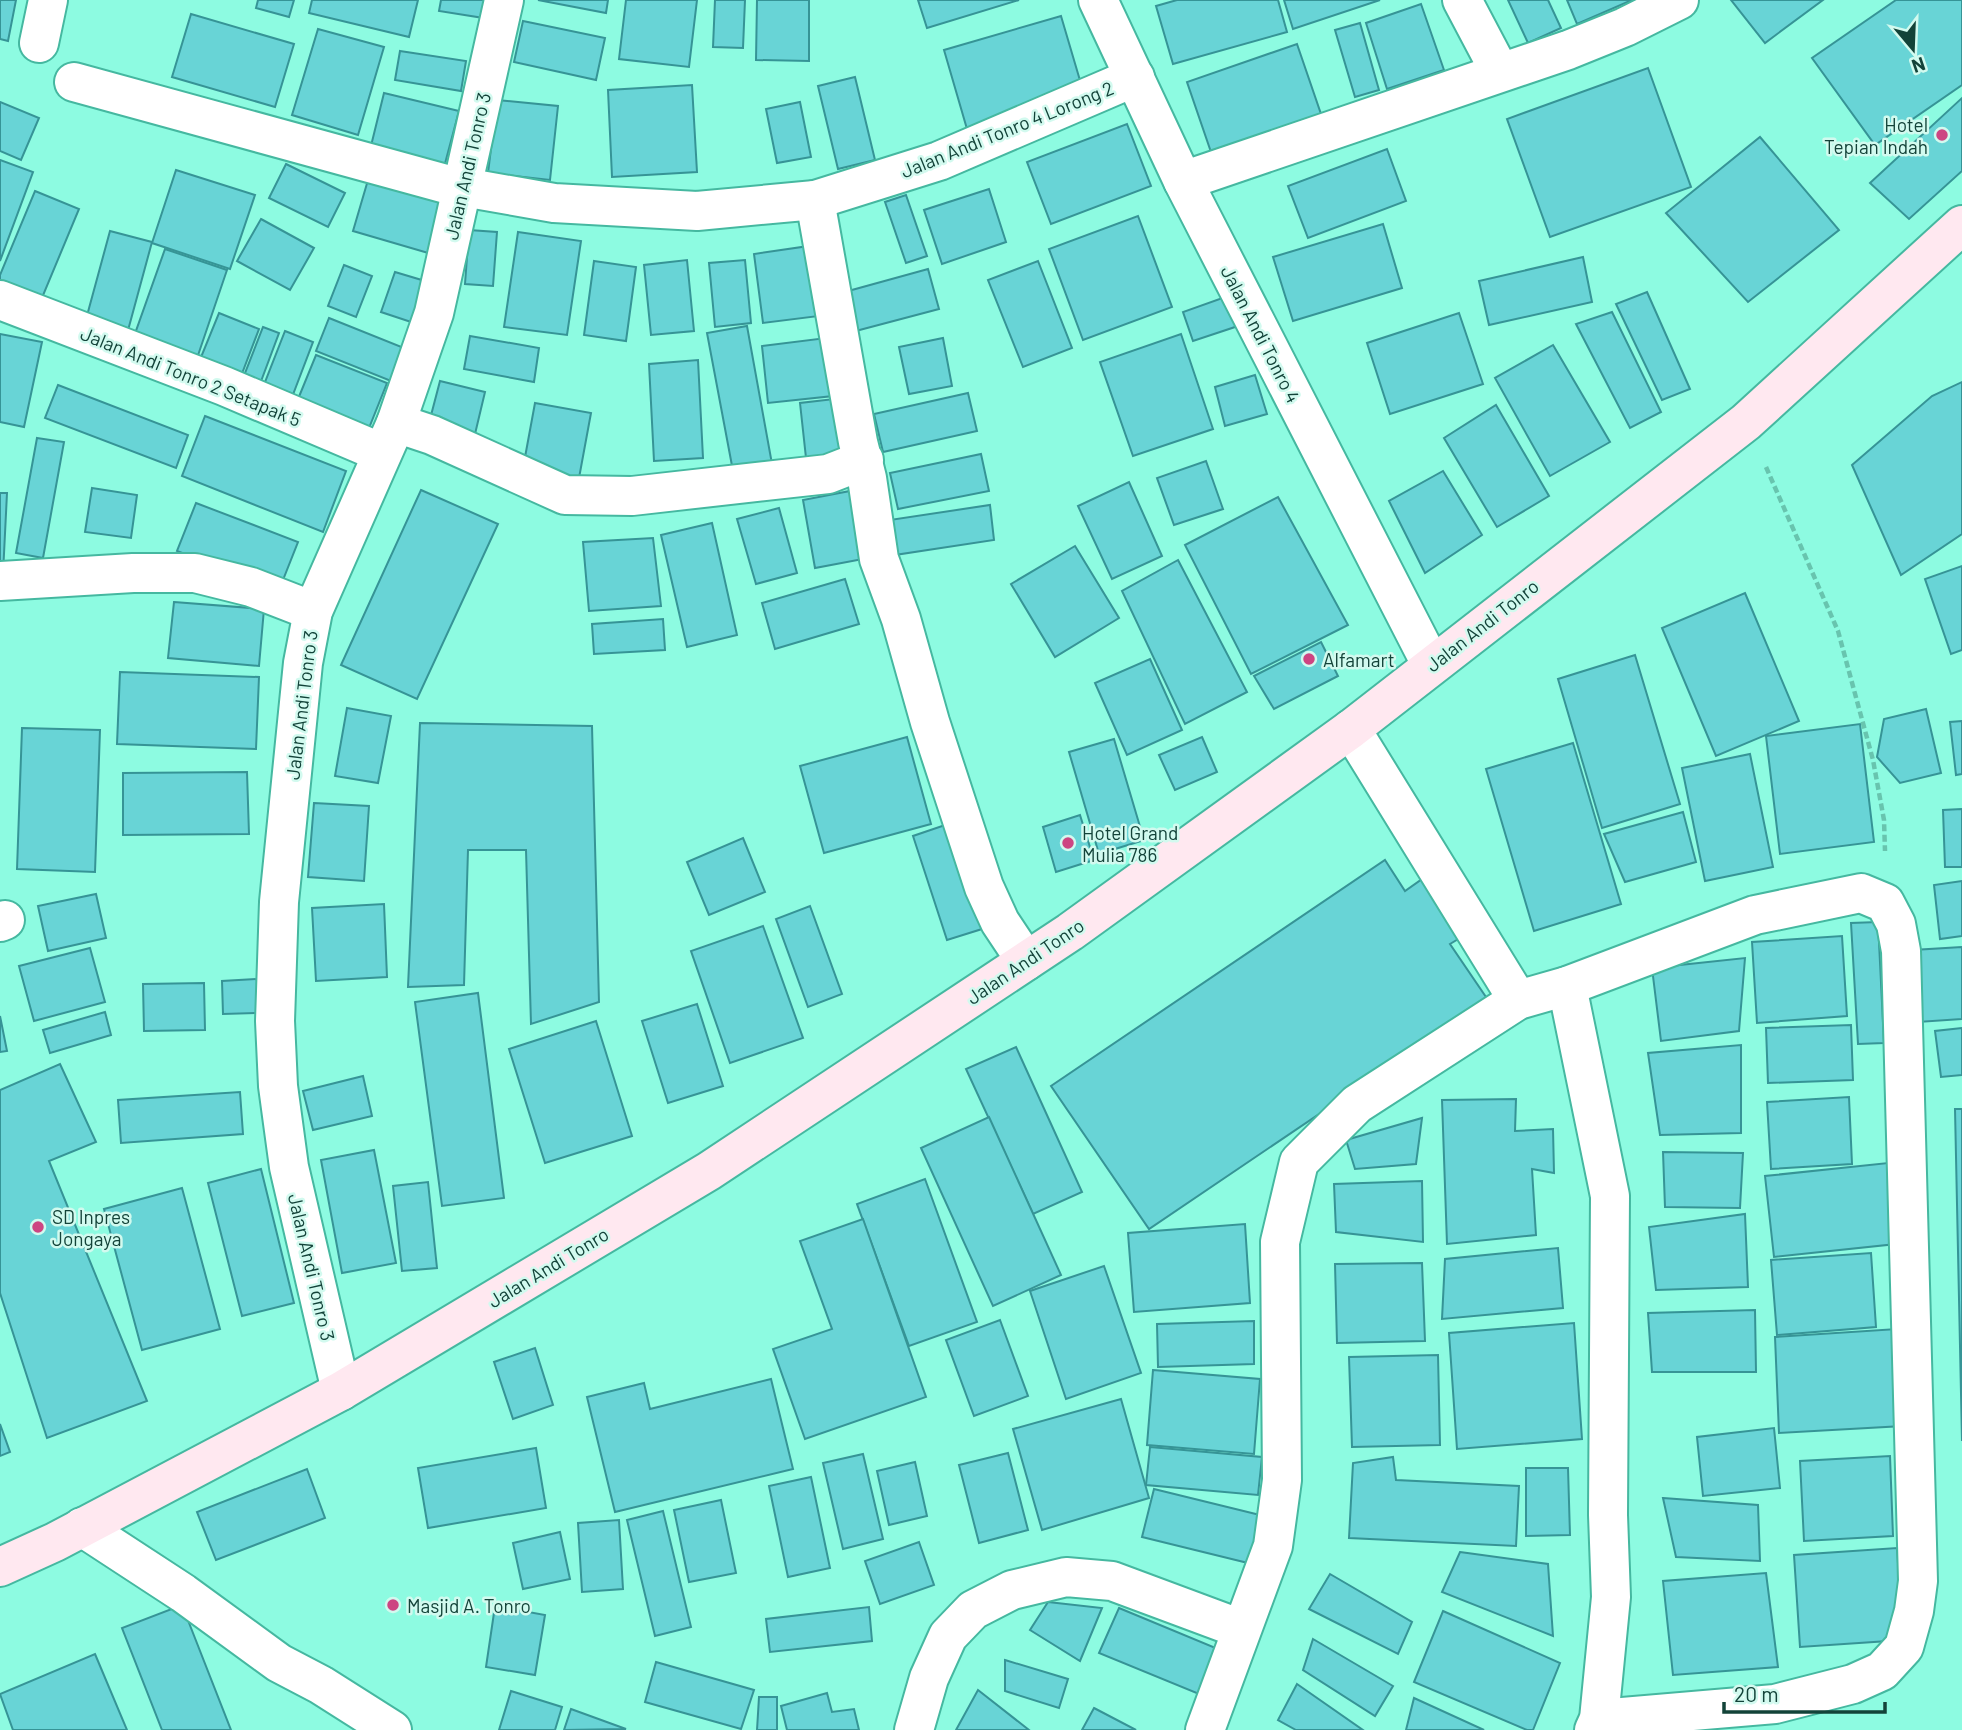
<svg xmlns="http://www.w3.org/2000/svg" width="1962" height="1730" font-family="Barlow,sans-serif">
	<rect width="100%" height="100%" fill="#8dfbe1"/>
	<g fill="#68d4d6" stroke="#369496" stroke-width="2">
		<path d="M0 0H16L8 41 0 39Z"/>
		<path d="M258 0H294L289 17 256 8Z"/>
		<path d="M312 0H418L409 37 309 13Z"/>
		<path d="M441 0H493L490 19 439 11Z"/>
		<path d="M538 0H608L606 13Z"/>
		<path d="M626 0H697L689 67 619 59Z"/>
		<path d="M715 0H745L743 48 713 47Z"/>
		<path d="M757 0H809V61L756 60Z"/>
		<path d="M918 0H1019L927 28Z"/>
		<path d="M1177 0H1278L1287 32 1173 64 1156 6Z"/>
		<path d="M1284 0H1380L1293 29Z"/>
		<path d="M1508 0H1548L1561 28 1528 43Z"/>
		<path d="M1567 0H1632L1577 24Z"/>
		<path d="M1731 0H1823L1765 43Z"/>
		<path d="M1896 0H1962V85L1875 145 1812 58Z"/>
		<path d="M1421 4 1444 70 1387 89 1366 23Z"/>
		<path d="M191 14 294 44 275 107 172 77Z"/>
		<path d="M1061 16 1084 94 967 129 944 50Z"/>
		<path d="M523 21 605 38 596 80 514 62Z"/>
		<path d="M1360 23 1379 90 1355 97 1335 30Z"/>
		<path d="M318 29 384 47 358 135 292 115Z"/>
		<path d="M1297 44 1322 117 1212 155 1187 82Z"/>
		<path d="M400 51 466 61 461 91 395 80Z"/>
		<path d="M1648 68 1691 187 1550 237 1507 119Z"/>
		<path d="M855 77 875 160 838 169 818 86Z"/>
		<path d="M692 85 697 172 612 177 608 90Z"/>
		<path d="M384 93 459 111 443 171 369 154Z"/>
		<path d="M1962 98V171L1909 219 1870 183Z"/>
		<path d="M497 100 558 106 550 180 488 173Z"/>
		<path d="M0 102 39 118 21 160 0 151Z"/>
		<path d="M800 102 811 157 777 163 766 109Z"/>
		<path d="M1127 124 1151 186 1051 224 1027 162Z"/>
		<path d="M1760 137 1839 230 1748 302 1666 213Z"/>
		<path d="M1387 149 1406 201 1308 238 1288 186Z"/>
		<path d="M0 160 33 172 0 261Z"/>
		<path d="M286 164 345 193 328 227 269 198Z"/>
		<path d="M176 170 255 195 230 269 152 243Z"/>
		<path d="M368 180 451 205 435 255 353 231Z"/>
		<path d="M989 189 1006 242 942 264 924 210Z"/>
		<path d="M35 191 79 209 39 305 0 289V275Z"/>
		<path d="M906 195 927 256 906 263 885 202Z"/>
		<path d="M1138 216 1172 307 1083 340 1049 249Z"/>
		<path d="M261 219 314 248 290 290 237 261Z"/>
		<path d="M1383 224 1402 288 1293 321 1273 257Z"/>
		<path d="M469 230 497 232 493 286 465 284Z"/>
		<path d="M110 231 152 242 127 334 85 323Z"/>
		<path d="M518 232 581 241 567 335 504 327Z"/>
		<path d="M809 246 819 316 763 323 754 254Z"/>
		<path d="M165 249 227 270 194 367 131 345Z"/>
		<path d="M1583 257 1592 302 1489 325 1479 281Z"/>
		<path d="M687 260 694 331 651 335 644 265Z"/>
		<path d="M745 260 751 323 715 327 709 263Z"/>
		<path d="M594 261 636 267 626 341 584 335Z"/>
		<path d="M1038 261 1072 348 1023 367 988 280Z"/>
		<path d="M344 265 372 276 356 317 328 306Z"/>
		<path d="M928 269 939 309 852 332 841 293Z"/>
		<path d="M395 272 425 281 411 322 381 312Z"/>
		<path d="M1647 292 1690 389 1662 400 1616 304Z"/>
		<path d="M1228 296 1238 326 1193 341 1183 312Z"/>
		<path d="M1612 312 1661 412 1630 428 1576 324Z"/>
		<path d="M219 313 259 329 238 384 197 367Z"/>
		<path d="M1459 313 1483 384 1390 414 1367 343Z"/>
		<path d="M329 318 404 348 391 381 316 351Z"/>
		<path d="M747 326 772 464 733 471 707 333Z"/>
		<path d="M263 327 279 333 257 392 240 386Z"/>
		<path d="M285 331 313 342 289 405 260 395Z"/>
		<path d="M0 334 42 342 24 427 0 422Z"/>
		<path d="M1181 334 1213 429 1133 456 1100 362Z"/>
		<path d="M470 336 539 348 534 382 464 369Z"/>
		<path d="M826 338 833 396 768 403 762 346Z"/>
		<path d="M943 338 952 386 909 394 899 347Z"/>
		<path d="M1553 345 1610 442 1550 476 1495 378Z"/>
		<path d="M316 355 387 383 367 433 296 404Z"/>
		<path d="M698 360 703 458 654 461 649 364Z"/>
		<path d="M1255 375 1267 414 1225 426 1215 387Z"/>
		<path d="M440 381 485 392 475 434 429 423Z"/>
		<path d="M1962 382V534L1901 575 1852 465 1932 396Z"/>
		<path d="M58 385 188 435 176 468 45 418Z"/>
		<path d="M968 393 977 431 883 452 874 414Z"/>
		<path d="M834 399 842 462 807 467 800 403Z"/>
		<path d="M535 403 591 413 579 478 523 468Z"/>
		<path d="M1496 405 1549 496 1497 527 1444 438Z"/>
		<path d="M205 416 346 471 323 532 182 476Z"/>
		<path d="M37 438 64 442 43 558 16 553Z"/>
		<path d="M981 454 989 491 898 509 890 473Z"/>
		<path d="M1206 461 1223 509 1174 525 1157 478Z"/>
		<path d="M1443 471 1482 535 1425 573 1389 501Z"/>
		<path d="M1129 482 1162 556 1112 579 1078 506Z"/>
		<path d="M92 488 137 495 131 538 85 532Z"/>
		<path d="M421 490 498 524 417 699 341 665Z"/>
		<path d="M850 491 863 559 815 568 803 500Z"/>
		<path d="M0 493H7L3 574H0Z"/>
		<path d="M1278 497 1348 625 1251 674 1185 545Z"/>
		<path d="M196 503 298 542 279 590 177 551Z"/>
		<path d="M990 505 994 540 888 556 883 521Z"/>
		<path d="M779 508 797 573 756 584 737 519Z"/>
		<path d="M712 523 737 635 687 647 661 535Z"/>
		<path d="M653 538 661 606 589 611 583 542Z"/>
		<path d="M1075 546 1119 618 1055 657 1011 584Z"/>
		<path d="M1178 560 1247 692 1185 724 1122 591Z"/>
		<path d="M1962 566V650L1951 654 1925 579Z"/>
		<path d="M845 579 859 624 775 649 762 603Z"/>
		<path d="M1745 593 1799 721 1716 756 1662 628Z"/>
		<path d="M174 602 264 609 259 666 168 658Z"/>
		<path d="M663 619 665 650 594 654 592 624Z"/>
		<path d="M1321 642 1338 676 1274 709 1254 676Z"/>
		<path d="M1635 655 1680 804 1602 828 1558 679Z"/>
		<path d="M1150 659 1182 730 1127 755 1095 683Z"/>
		<path d="M120 672 259 677 256 749 117 744Z"/>
		<path d="M347 708 391 716 378 783 335 776Z"/>
		<path d="M1926 709 1941 773 1900 783 1877 757 1884 719Z"/>
		<path d="M1962 721V774L1956 775 1950 722Z"/>
		<path d="M420 723 592 726 599 1002 531 1024 526 850H468L464 985 408 987Z"/>
		<path d="M1860 724 1874 842 1780 854 1766 736Z"/>
		<path d="M22 728 100 730 95 872 17 869Z"/>
		<path d="M907 737 931 824 824 853 800 766Z"/>
		<path d="M1202 737 1217 772 1175 790 1159 755Z"/>
		<path d="M1114 739 1144 840 1099 854 1069 752Z"/>
		<path d="M1573 743 1621 904 1534 931 1486 769Z"/>
		<path d="M1750 754 1773 867 1705 881 1682 768Z"/>
		<path d="M247 772 249 834 123 835V773Z"/>
		<path d="M314 803 369 806 364 881 308 877Z"/>
		<path d="M1962 809V867H1945L1943 810Z"/>
		<path d="M1683 812 1696 862 1625 882 1604 834Z"/>
		<path d="M1080 815 1094 860 1056 872 1043 827Z"/>
		<path d="M948 824 982 929 947 940 913 836Z"/>
		<path d="M743 838 765 892 709 915 687 862Z"/>
		<path d="M1385 860 1405 891 1425 877 1465 935 1450 944 1488 1000 1149 1229 1051 1086Z"/>
		<path d="M1962 881V936L1940 939 1934 885Z"/>
		<path d="M96 894 106 938 48 951 38 906Z"/>
		<path d="M384 904 387 977 316 981 312 908Z"/>
		<path d="M810 906 842 994 808 1007 776 919Z"/>
		<path d="M1878 922 1884 1043 1858 1044 1851 923Z"/>
		<path d="M763 926 803 1038 730 1063 691 951Z"/>
		<path d="M1842 936 1847 1016 1757 1023 1752 942Z"/>
		<path d="M1962 947V1019L1918 1022 1913 950Z"/>
		<path d="M90 948 105 1002 34 1021 19 966Z"/>
		<path d="M1745 958 1739 1031 1661 1041 1652 968Z"/>
		<path d="M258 979 259 1013 223 1014 222 981Z"/>
		<path d="M204 983 205 1030 144 1031 143 984Z"/>
		<path d="M478 993 504 1198 442 1206 415 1002Z"/>
		<path d="M697 1004 723 1086 668 1103 642 1021Z"/>
		<path d="M105 1012 111 1035 50 1053 43 1030Z"/>
		<path d="M0 1016 7 1051 0 1052Z"/>
		<path d="M596 1021 632 1136 545 1163 509 1049Z"/>
		<path d="M1851 1025 1853 1080 1768 1083 1766 1028Z"/>
		<path d="M1962 1028V1075L1941 1077 1935 1031Z"/>
		<path d="M1741 1045V1133L1660 1135 1648 1053Z"/>
		<path d="M1016 1047 1082 1192 1033 1214 966 1069Z"/>
		<path d="M60 1064 96 1142 49 1161 147 1401 47 1438 0 1293V1090Z"/>
		<path d="M363 1076 372 1116 313 1130 303 1091Z"/>
		<path d="M240 1092 243 1134 121 1143 118 1100Z"/>
		<path d="M1849 1097 1852 1164 1771 1169 1767 1102Z"/>
		<path d="M1516 1099 1515 1131 1553 1129 1554 1173 1532 1169 1536 1235 1447 1244 1442 1100Z"/>
		<path d="M1955 1109H1962V1441Z"/>
		<path d="M989 1117 1061 1275 993 1306 921 1148Z"/>
		<path d="M1422 1118 1416 1164 1355 1169 1346 1140Z"/>
		<path d="M374 1150 396 1263 342 1273 321 1160Z"/>
		<path d="M1663 1152 1743 1153 1740 1208 1665 1207Z"/>
		<path d="M1888 1163 1896 1244 1774 1257 1765 1176Z"/>
		<path d="M261 1169 294 1303 242 1316 208 1183Z"/>
		<path d="M925 1179 977 1322 909 1346 857 1204Z"/>
		<path d="M1422 1181 1423 1242 1336 1232 1334 1184Z"/>
		<path d="M428 1182 437 1268 402 1271 393 1186Z"/>
		<path d="M182 1188 220 1329 142 1350 104 1209Z"/>
		<path d="M1745 1214 1748 1287 1656 1290 1649 1227Z"/>
		<path d="M863 1219 926 1397 805 1439 773 1349 832 1329 800 1241Z"/>
		<path d="M1245 1224 1250 1303 1134 1312 1128 1233Z"/>
		<path d="M1558 1248 1563 1308 1442 1319 1445 1259Z"/>
		<path d="M1871 1253 1876 1327 1777 1335 1771 1260Z"/>
		<path d="M1422 1263 1425 1341 1337 1343 1335 1264Z"/>
		<path d="M1104 1266 1141 1373 1066 1399 1030 1291Z"/>
		<path d="M1755 1310 1756 1372H1652L1648 1313Z"/>
		<path d="M1000 1320 1028 1396 974 1416 946 1340Z"/>
		<path d="M1254 1321V1364L1158 1367 1157 1324Z"/>
		<path d="M1574 1323 1582 1439 1457 1449 1449 1333Z"/>
		<path d="M1897 1329 1903 1426 1779 1433 1775 1337Z"/>
		<path d="M535 1348 553 1405 513 1419 494 1362Z"/>
		<path d="M1438 1355 1440 1445 1352 1447 1349 1357Z"/>
		<path d="M1153 1370 1260 1379 1254 1454 1147 1445Z"/>
		<path d="M771 1379 793 1469 615 1512 587 1397 644 1383 650 1409Z"/>
		<path d="M1121 1399 1149 1498 1042 1530 1013 1429Z"/>
		<path d="M0 1424 10 1452 0 1456Z"/>
		<path d="M1774 1428 1780 1488 1703 1496 1697 1437Z"/>
		<path d="M1150 1447 1262 1457 1258 1495 1146 1485Z"/>
		<path d="M536 1448 546 1508 428 1528 418 1468Z"/>
		<path d="M1008 1453 1028 1530 979 1543 959 1465Z"/>
		<path d="M863 1454 883 1539 843 1549 823 1463Z"/>
		<path d="M1890 1456 1893 1536 1804 1541 1800 1461Z"/>
		<path d="M1393 1457 1396 1480 1519 1486 1516 1546 1349 1538 1353 1463Z"/>
		<path d="M915 1462 927 1516 889 1525 877 1471Z"/>
		<path d="M1526 1468H1568L1570 1535 1526 1536Z"/>
		<path d="M307 1469 325 1518 216 1560 197 1512Z"/>
		<path d="M811 1477 830 1568 788 1577 769 1486Z"/>
		<path d="M1154 1489 1264 1516 1252 1564 1142 1537Z"/>
		<path d="M1663 1498 1758 1505 1760 1561 1676 1557Z"/>
		<path d="M721 1500 736 1573 689 1582 674 1510Z"/>
		<path d="M663 1511 691 1627 655 1636 627 1520Z"/>
		<path d="M619 1520 623 1589 582 1592 578 1523Z"/>
		<path d="M560 1532 570 1579 523 1589 513 1543Z"/>
		<path d="M919 1542 934 1585 880 1604 865 1561Z"/>
		<path d="M1897 1548 1903 1640 1800 1647 1794 1555Z"/>
		<path d="M1460 1552 1548 1564 1553 1636 1442 1592Z"/>
		<path d="M1766 1573 1778 1667 1673 1675 1663 1581Z"/>
		<path d="M1330 1574 1412 1622 1398 1654 1309 1609Z"/>
		<path d="M1048 1602 1102 1608 1080 1661 1030 1630Z"/>
		<path d="M182 1605 231 1730H162L122 1628Z"/>
		<path d="M495 1606 545 1615 535 1675 486 1667Z"/>
		<path d="M869 1607 872 1641 770 1652 766 1619Z"/>
		<path d="M1119 1608 1218 1649 1199 1694 1099 1653Z"/>
		<path d="M1443 1611 1560 1663 1533 1730H1527L1414 1682Z"/>
		<path d="M1313 1639 1393 1686 1375 1716 1303 1670Z"/>
		<path d="M95 1654 127 1730H13L0 1694Z"/>
		<path d="M1005 1660 1068 1679 1059 1708 1005 1691Z"/>
		<path d="M656 1662 754 1690 741 1729 645 1702Z"/>
		<path d="M1297 1684 1363 1730H1296L1278 1720Z"/>
		<path d="M978 1690 1029 1730H956Z"/>
		<path d="M511 1691 562 1707 555 1730H499Z"/>
		<path d="M827 1693 832 1712 854 1709 859 1730H787L781 1706Z"/>
		<path d="M759 1697H777V1730H757Z"/>
		<path d="M1414 1698 1484 1730H1406Z"/>
		<path d="M1094 1708 1136 1730H1082Z"/>
		<path d="M571 1709 626 1729 564 1730Z"/>
	</g>
	<g fill="none" stroke-linecap="round" stroke-linejoin="round">
		<g stroke="#45b8a0" stroke-width="42">
			<g id="street">
				<path d="M1098 0 1183 181 1431 664"/>
				<path d="M1462 0 1500 72"/>
				<path d="M39 43 48 0"/>
				<path d="M74 82 446 184 554 203 697 211 815 200 939 161 1135 77"/>
				<path d="M1183 181 1568 50 1625 27 1679 0"/>
				<path d="M815 200 858 442 867 478 879 559 901 619 930 722 984 887 1000 922 1026 961"/>
				<path d="M0 300 224 386 382 453"/>
				<path d="M396 423 432 435 565 495 632 496 828 474 864 460"/>
				<path d="M0 581 133 573H195L251 587 313 611"/>
				<path d="M1351 729 1518 1000"/>
				<path d="M0 922 5 920"/>
				<path d="M1567 986 1610 1196 1608 1515 1611 1597 1599 1719 1594 1730"/>
				<path d="M341 1391 289 1167 278 1086 275 1021 279 902 303 663 313 611 396 423 434 313 504 0"/>
				<path d="M82 1527 183 1593 279 1663 321 1685 392 1730"/>
				<path d="M914 1730 929 1678 948 1636 973 1610 1012 1590 1066 1577 1112 1581 1241 1629"/>
				<path d="M1205 1730 1273 1546 1282 1480 1280 1242 1299 1162 1357 1104 1518 1000 1567 986 1755 915 1861 893 1885 903 1896 924 1901 951 1918 1581 1914 1611 1904 1647 1882 1671 1853 1684 1775 1704 1599 1719"/>
			</g>
		</g>
		<g stroke="#45b8a0" stroke-width="42">
			<path id="secondary" d="M0 1567 55 1542 341 1391 709 1171 1070 932 1351 729 1746 422 1962 225"/>
		</g>
		<path stroke="#68c4ae" stroke-width="4.5" stroke-dasharray="7 3.5" stroke-linecap="butt" d="M1766 467 1838 631 1873 760 1884 820 1885 851"/>
		<use href="#street" stroke="#fff" stroke-width="38"/>
		<use href="#secondary" stroke="#ffe8f0" stroke-width="38"/>
	</g>
	<g fill="#cd4582" stroke="#d2faef" stroke-width="2.5">
		<circle cx="1942" cy="135" r="7"/>
		<circle cx="1309" cy="659" r="7"/>
		<circle cx="1068" cy="843" r="7"/>
		<circle cx="38" cy="1227" r="7"/>
		<circle cx="393" cy="1605" r="7"/>
	</g>
	<g text-anchor="middle" dominant-baseline="central" stroke-width="5" stroke-linejoin="round" paint-order="stroke">
		<g font-size="19" fill="#134339" stroke="#d2faef" text-anchor="start">
			<text x="1928" y="124" text-anchor="end">Hotel<tspan x="1928" dy="22">Tepian Indah</tspan></text>
			<text x="1323" y="659">Alfamart</text>
			<text x="1082" y="832">Hotel Grand<tspan x="1082" dy="22">Mulia 786</tspan></text>
			<text x="52" y="1216">SD Inpres<tspan x="52" dy="22">Jongaya</tspan></text>
			<text x="407" y="1605">Masjid A. Tonro</text>
		</g>
		<g font-size="19" fill="#134339" stroke="#d2faef">
			<text transform="translate(1007 129) rotate(-22)">Jalan Andi Tonro 4 Lorong 2</text>
			<text transform="translate(467 166) rotate(-77)">Jalan Andi Tonro 3</text>
			<text transform="translate(1261 334) rotate(63)">Jalan Andi Tonro 4</text>
			<text transform="translate(191 376) rotate(22)">Jalan Andi Tonro 2 Setapak 5</text>
			<text transform="translate(1482 625) rotate(-38)">Jalan Andi Tonro</text>
			<text transform="translate(301 705) rotate(-83)">Jalan Andi Tonro 3</text>
			<text transform="translate(1025 961) rotate(-34)">Jalan Andi Tonro</text>
			<text transform="translate(312 1267) rotate(77)">Jalan Andi Tonro 3</text>
			<text transform="translate(548 1267) rotate(-31)">Jalan Andi Tonro</text>
		</g>
	</g>
	<g transform="translate(1913 49) rotate(161)" stroke="#d2faef" stroke-width="5" paint-order="stroke">
	<path d="M0-5L12 26L0 18L-12 26Z" fill="#134339"/>
	<text y="-10" font-size="19" font-weight="bold" text-anchor="middle" fill="#134339">N</text>
	</g>
	<path d="M1724 1702v10h161v-10" fill="none" stroke="#134339" stroke-width="3.5"/>
	<text x="1734" y="1702" font-size="21" fill="#134339" stroke="#d2faef" stroke-width="5" paint-order="stroke">20 m</text>
</svg>
